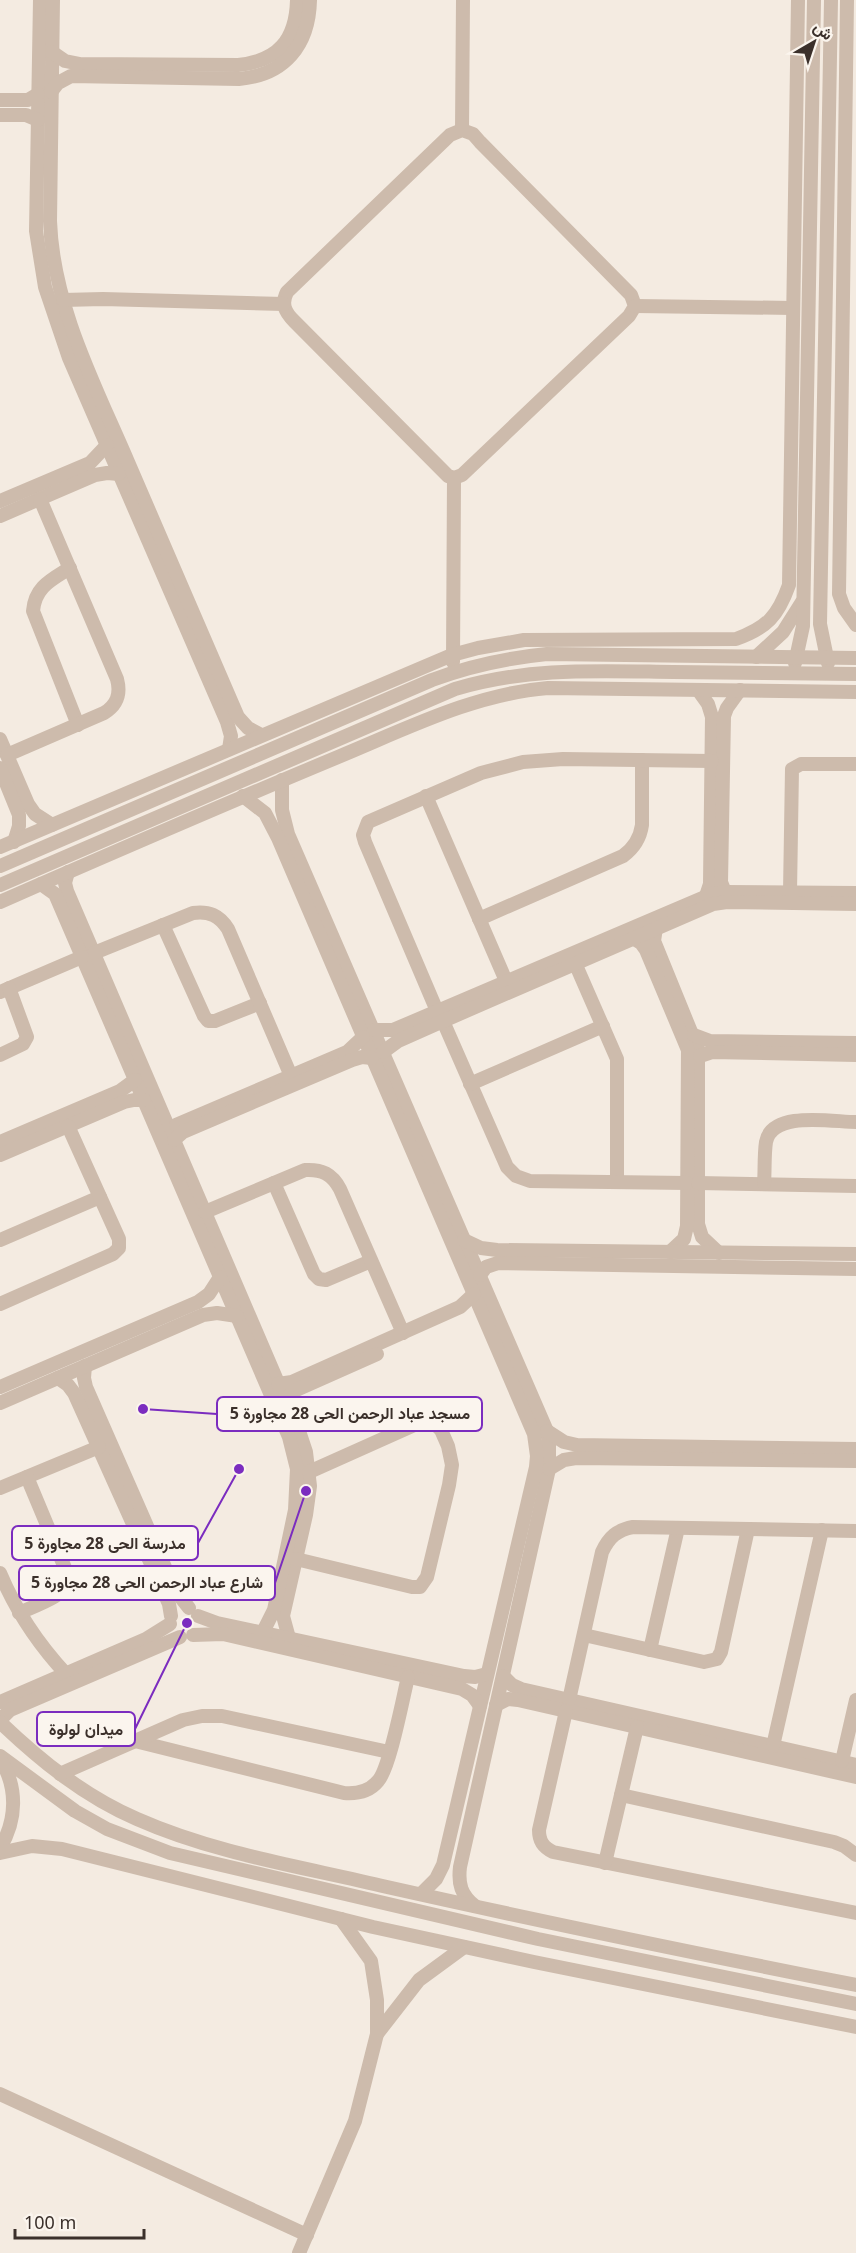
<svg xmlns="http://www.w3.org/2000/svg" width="856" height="2253" font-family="'Noto Sans',Vazirmatn,sans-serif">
	<rect width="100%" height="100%" fill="#f4ebe1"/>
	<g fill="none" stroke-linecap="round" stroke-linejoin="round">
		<g stroke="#cdbbac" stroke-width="14">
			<path d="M40 0 36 231 45 287 69 358 227 722 231 736 229 749"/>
			<path d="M53 0 50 221C53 306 95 385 128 462 165 547 201 632 238 717L248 728 261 735"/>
			<path d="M847 0 839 594 844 608 856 625"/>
			<path d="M52 52 65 61 80 64 238 65C278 61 296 40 297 0"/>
			<path d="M51 92 58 83 71 76 239 79C285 75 309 45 310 0"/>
			<path d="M0 100H28L38 94"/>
			<path d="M0 115H26L38 120"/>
			<path d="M462 130 473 134 480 142 631 295 635 306 629 316 462 475 454 478 448 476 294 321C285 312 281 304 287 292L450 135Z"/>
			<path d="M462 130 463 0"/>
			<path d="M63 300 103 299 284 304"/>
			<path d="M635 306 793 308"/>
			<path d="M0 501 90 463 107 445"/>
			<path d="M0 516 95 475 107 473 119 474"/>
			<path d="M70 568C51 580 35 587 33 611L78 725"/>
			<path d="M756 657 783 632 802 602"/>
			<path d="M453 662 454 478"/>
			<path d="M795 663 803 626 814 0"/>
			<path d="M828 663 820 624 831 0"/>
			<path d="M698 690 708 704 712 717 710 884 706 896"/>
			<path d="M0 739 28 804 35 814 52 825"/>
			<path d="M7 755 104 713C117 705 121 694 117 679L40 499"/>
			<path d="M0 768 19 815V826L14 842"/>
			<path d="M282 780V810L288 834 547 1431 549 1444V1469L460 1867C458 1884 461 1895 475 1906"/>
			<path d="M243 796 265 813 278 838 534 1434 537 1456 536 1467 443 1865 436 1879 421 1894"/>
			<path d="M426 796 506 981"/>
			<path d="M0 847 452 655 478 648 524 640 736 639C767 628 778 616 789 585L798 0"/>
			<path d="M0 866 432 680C469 666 507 658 547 654L856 658"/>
			<path d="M68 872 65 883 67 891 300 1434 306 1452 310 1486 306 1515 283 1616 289 1638"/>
			<path d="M41 884 55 894 289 1437 297 1469 295 1510 274 1610 263 1632"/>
			<path d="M0 885 455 689C529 667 597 671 673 672 734 673 795 673 856 674"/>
			<path d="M725 892 721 882 724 716 727 708 740 690"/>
			<path d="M790 892 792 769 801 764H856"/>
			<path d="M0 902C112 853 225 804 338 757 406 729 474 694 548 688L856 692"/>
			<path d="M479 919 623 856C634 848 640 839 642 825V760"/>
			<path d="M163 925 204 1016 208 1021H215L260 1003"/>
			<path d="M656 928 654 941 698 1049V1224L702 1237 719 1253"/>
			<path d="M633 938 641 943 646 950 688 1050 687 1226 684 1239 670 1252"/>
			<path d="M94 953 193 913C209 911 219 915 228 929L291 1076"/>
			<path d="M575 963 617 1059V1182"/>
			<path d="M0 992 82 957"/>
			<path d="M437 1011 365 842 363 835 368 822 481 773 523 762 563 759 712 761"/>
			<path d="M443 1021 507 1167 516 1176 530 1181 687 1183"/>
			<path d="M374 1030H393L712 894 725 892 856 893"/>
			<path d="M694 1035 710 1041 856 1043"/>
			<path d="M383 1052 398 1041 443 1021 713 904 727 902 856 904"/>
			<path d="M0 1055 23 1044 27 1037 9 988"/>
			<path d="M700 1056 712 1052 856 1055"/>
			<path d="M470 1084 603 1026"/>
			<path d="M176 1125 347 1052 363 1037"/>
			<path d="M174 1140 183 1132 352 1060 362 1057 372 1058"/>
			<path d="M0 1142 120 1091 135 1080"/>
			<path d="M0 1155 124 1102 134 1100H144"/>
			<path d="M274 1183 314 1274 319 1279 326 1280 371 1261"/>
			<path d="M698 1183 856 1186"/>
			<path d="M764 1184C765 1171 764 1155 766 1142 772 1110 833 1122 856 1122"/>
			<path d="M205 1212 305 1170C322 1169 332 1174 340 1189L403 1333"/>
			<path d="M0 1240 100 1197"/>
			<path d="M464 1240 481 1248 497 1250 856 1254"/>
			<path d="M480 1275 486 1267 498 1263 856 1269"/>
			<path d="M0 1304 113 1254 119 1248V1239L68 1126"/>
			<path d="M85 1366 84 1378 86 1387 175 1590 189 1608"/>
			<path d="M58 1378 68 1385 74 1393 169 1604 171 1616"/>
			<path d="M278 1384 292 1382 460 1307 474 1294"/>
			<path d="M0 1387 198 1302 209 1294 220 1277"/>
			<path d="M285 1399 296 1390 377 1354"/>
			<path d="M0 1403 203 1315 217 1313 237 1316"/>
			<path d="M547 1431 564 1442 577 1445 856 1449"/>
			<path d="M549 1469 564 1460 576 1458 856 1461"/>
			<path d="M0 1488 99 1447"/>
			<path d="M296 1559 412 1587H420L427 1577 449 1485 452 1465 448 1446 441 1430 433 1422 423 1421 309 1472"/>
			<path d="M0 1573C16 1611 38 1644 66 1674"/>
			<path d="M19 1613C34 1606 66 1596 70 1580L27 1477"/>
			<path d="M198 1616 217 1623 464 1676 475 1677 487 1674"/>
			<path d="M193 1635 223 1634 462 1689 472 1695 480 1706"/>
			<path d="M584 1635 704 1662 717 1659 721 1652 748 1529"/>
			<path d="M650 1650 678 1528"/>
			<path d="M503 1676 512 1685 521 1689 856 1765"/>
			<path d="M569 1700 602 1552C609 1537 617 1530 633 1527L856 1531"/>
			<path d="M0 1702 146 1639 170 1624"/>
			<path d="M496 1705 508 1699 518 1700 856 1777"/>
			<path d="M566 1711 539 1830C539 1841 543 1847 553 1852L856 1913"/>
			<path d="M0 1720 10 1710 180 1637"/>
			<path d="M0 1722C41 1761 84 1796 137 1819 216 1854 304 1867 387 1887 543 1922 699 1954 856 1985"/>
			<path d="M135 1741 344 1793C357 1794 369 1792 378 1781 390 1768 403 1697 408 1677"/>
			<path d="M773 1746 822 1530"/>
			<path d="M0 1756 75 1811 107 1829 170 1853 538 1939 856 2004"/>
			<path d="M842 1761 856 1700"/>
			<path d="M60 1774 183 1720 202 1716H222L389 1752"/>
			<path d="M621 1795 834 1842 844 1846 856 1855"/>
			<path d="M0 1848C17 1820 18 1787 0 1759"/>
			<path d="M0 1853 32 1846 62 1849 373 1927 534 1962 856 2027"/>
			<path d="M605 1863 637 1727"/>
			<path d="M377 2034 419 1980 464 1947"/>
			<path d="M0 2094 307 2235"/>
			<path d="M299 2253 355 2121 377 2034V2000L371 1961 341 1919"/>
		</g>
	</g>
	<path fill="none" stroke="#7b2cbf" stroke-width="2" d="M143 1409L217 1414M239 1469L198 1543M306 1491L275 1583M187 1623L135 1729"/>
	<g fill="#7b2cbf" stroke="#fbf5ee" stroke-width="2">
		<circle cx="143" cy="1409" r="6"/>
		<circle cx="239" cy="1469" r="6"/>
		<circle cx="306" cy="1491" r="6"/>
		<circle cx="187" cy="1623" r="6"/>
	</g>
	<g fill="#fbf5ee" stroke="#7b2cbf" stroke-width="2">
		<rect x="217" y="1397" width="265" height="34" rx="6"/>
		<rect x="12" y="1526" width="186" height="34" rx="6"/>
		<rect x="19" y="1566" width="256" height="34" rx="6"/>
		<rect x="37" y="1712" width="98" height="34" rx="6"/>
	</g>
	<g font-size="16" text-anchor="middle" font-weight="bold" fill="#3b302b">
		<text x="350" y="1419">مسجد عباد الرحمن الحى 28 مجاورة 5</text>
		<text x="105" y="1549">مدرسة الحى 28 مجاورة 5</text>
		<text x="147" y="1588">شارع عباد الرحمن الحى 28 مجاورة 5</text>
		<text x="86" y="1735">ميدان لولوة</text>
	</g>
	<g transform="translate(814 42) rotate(39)" stroke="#fbf5ee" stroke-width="4.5" paint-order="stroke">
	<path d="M0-4.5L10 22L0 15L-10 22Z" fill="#3b302b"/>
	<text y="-9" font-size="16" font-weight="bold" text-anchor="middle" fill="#3b302b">ش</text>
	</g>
	<path d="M15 2229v9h129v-9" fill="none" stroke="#3b302b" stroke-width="3"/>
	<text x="24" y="2229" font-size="18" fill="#3b302b" stroke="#fbf5ee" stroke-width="4.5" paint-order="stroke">100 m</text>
</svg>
